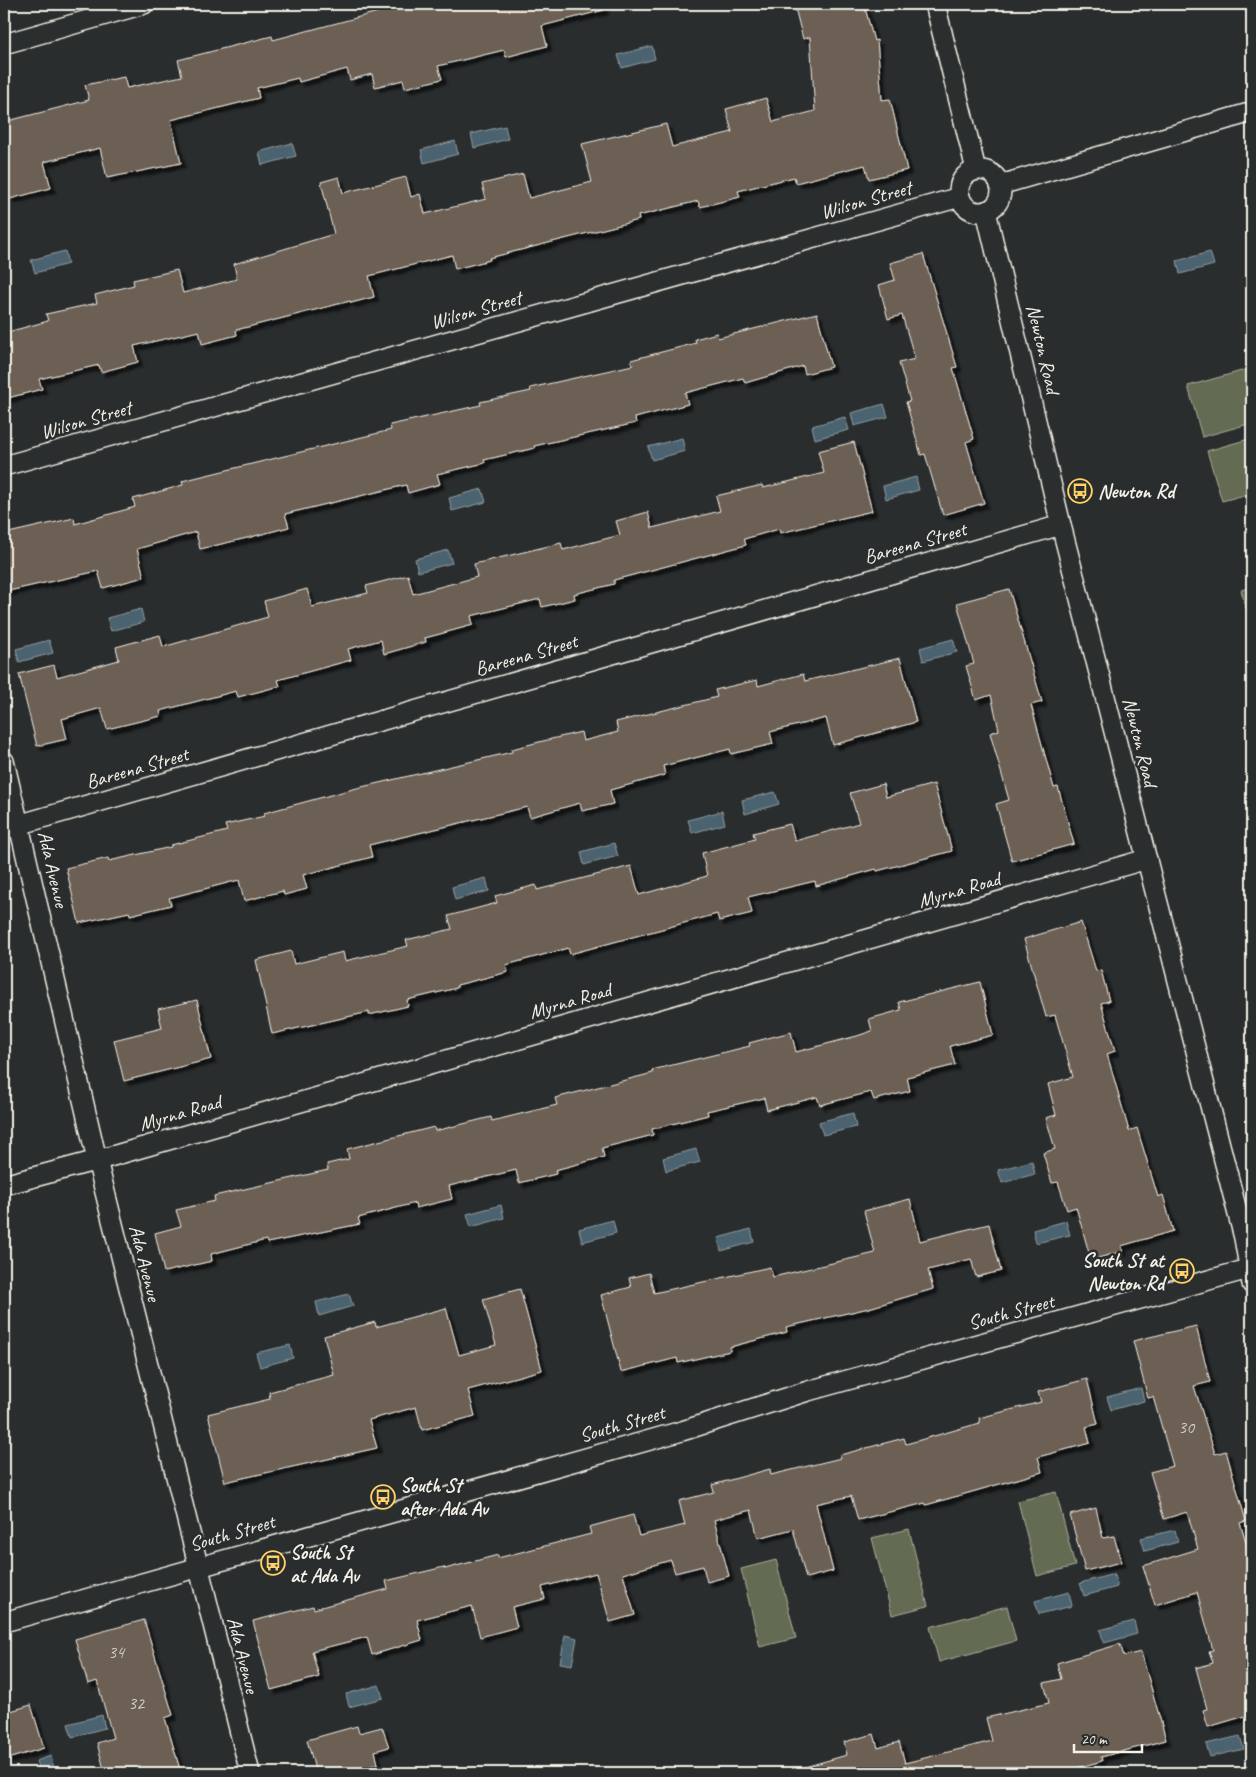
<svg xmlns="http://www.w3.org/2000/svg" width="1256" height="1777" font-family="Caveat,sans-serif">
	<defs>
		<filter id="shadow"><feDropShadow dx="4.5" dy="4.5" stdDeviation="1" flood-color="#0009"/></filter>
	</defs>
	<rect width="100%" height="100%" fill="#2a2d2e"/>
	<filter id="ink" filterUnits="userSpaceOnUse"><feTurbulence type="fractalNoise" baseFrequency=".02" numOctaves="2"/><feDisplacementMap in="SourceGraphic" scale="10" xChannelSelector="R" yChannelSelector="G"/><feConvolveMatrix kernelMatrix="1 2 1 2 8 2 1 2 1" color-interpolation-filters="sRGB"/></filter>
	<g filter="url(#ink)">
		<g fill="#636c52" stroke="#acae9d">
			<path d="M1252 368V423L1202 437 1188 386Z"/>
			<path d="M1252 438V493L1222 501 1207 451Z"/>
			<path d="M1252 587V629L1241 590Z"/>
			<path d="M1056 1492 1075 1566 1037 1576 1018 1501Z"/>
			<path d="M909 1529 928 1606 892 1615 872 1538Z"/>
			<path d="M776 1560 796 1638 760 1647 741 1569Z"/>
			<path d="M1007 1606 1016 1641 939 1662 930 1627Z"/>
		</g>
		<g fill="#4c6370" stroke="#8f9ca0">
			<path d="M652 46 655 59 622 68 618 55Z"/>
			<path d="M505 126 508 139 474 148 471 134Z"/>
			<path d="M455 141 458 154 424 163 421 150Z"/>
			<path d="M292 143 296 156 262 165 259 152Z"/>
			<path d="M65 251 68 264 35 273 31 260Z"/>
			<path d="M1210 252 1214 265 1180 274 1177 261Z"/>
			<path d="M884 404 888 417 854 426 851 413Z"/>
			<path d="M845 417 849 430 815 439 812 426Z"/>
			<path d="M682 438 685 451 652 460 648 447Z"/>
			<path d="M916 477 919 490 886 499 883 486Z"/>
			<path d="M482 489 486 502 452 511 449 498Z"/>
			<path d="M448 550 452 563 418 572 415 559Z"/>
			<path d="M141 609 144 622 111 631 107 618Z"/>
			<path d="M953 639 957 652 923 661 920 648Z"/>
			<path d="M49 640 53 653 19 662 16 649Z"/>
			<path d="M775 792 779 804 745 814 742 800Z"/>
			<path d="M722 811 725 824 692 833 688 820Z"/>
			<path d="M614 843 618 856 584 865 581 852Z"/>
			<path d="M486 878 489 891 455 900 452 887Z"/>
			<path d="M853 1113 856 1127 823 1135 819 1122Z"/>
			<path d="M696 1149 700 1162 666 1171 663 1158Z"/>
			<path d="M1032 1161 1035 1174 1002 1183 998 1170Z"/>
			<path d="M501 1205 504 1218 471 1227 467 1214Z"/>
			<path d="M613 1220 616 1233 582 1242 579 1229Z"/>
			<path d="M1066 1221 1070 1235 1036 1243 1033 1230Z"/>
			<path d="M751 1229 754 1242 721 1251 718 1238Z"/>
			<path d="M349 1294 353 1306 319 1316 316 1302Z"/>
			<path d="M290 1345 293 1358 260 1367 256 1353Z"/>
			<path d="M1141 1388 1144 1401 1111 1410 1107 1397Z"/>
			<path d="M1175 1530 1178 1542 1145 1551 1141 1538Z"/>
			<path d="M1114 1574 1117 1587 1084 1596 1080 1583Z"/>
			<path d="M1069 1592 1072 1606 1039 1614 1035 1601Z"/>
			<path d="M1134 1621 1137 1634 1104 1643 1100 1630Z"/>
			<path d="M565 1635 577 1638 572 1665 560 1663Z"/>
			<path d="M379 1685 383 1698 349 1707 346 1694Z"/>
			<path d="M102 1715 105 1728 72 1737 68 1724Z"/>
			<path d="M1240 1736 1244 1749 1210 1757 1206 1744Z"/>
			<path d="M51 1756 55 1773H40L36 1761Z"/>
		</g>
		<g fill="#6c5e53" stroke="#f4f1e8" filter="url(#shadow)">
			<path d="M408 4H603L604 10 542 26 547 46 506 57 504 50 438 66 442 79 405 88 403 80 375 87 372 74 350 80 347 69 299 82 298 78 257 88 259 98 171 120 181 163 107 178 100 148 44 162 51 188 10 199 4 175V122L89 100 85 85 124 77 127 88 182 76 178 60 272 36 273 40Z"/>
			<path d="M794 4H864L874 41 877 40 882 100 890 99 907 170 869 179 865 165 796 183 794 177 738 191 740 197 700 207 698 201 638 216 639 220 489 258 490 260 455 269 452 255 369 276 374 297 351 303 350 301 236 330 237 335 202 344 199 331 134 346 138 362 101 372 99 365 39 379 42 389 4 399V333L48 321 46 314 97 303 95 295 134 285 133 280 177 270 183 293 237 279 234 264 334 234 321 182 339 177 343 193 406 177 411 197 420 194 425 214 486 199 482 184 523 174 529 198 592 182 582 144 666 124 672 147 732 132 726 109 766 98 773 122 815 111 810 37 803 39Z"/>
			<path d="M923 254 957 367 953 368 974 439 966 442 984 503 943 515 925 454 921 455 906 402 910 401 899 363 915 359 902 315 888 319 879 285 895 280 890 263Z"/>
			<path d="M817 313 831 367 805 374 803 366 745 383 743 378 685 393 688 404 635 418 636 423 534 446 535 448 484 460 485 463 437 474 440 484 408 493 406 485 285 514 289 527 247 538 200 549 196 532 137 549 144 577 103 588 98 571 4 592V534L74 518 75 524 135 507 133 499 183 485 182 481 391 430 390 425 481 405 480 402 531 391 530 388 633 365 631 360 696 343 695 339 717 333 718 338Z"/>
			<path d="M854 442 872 511 780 533 779 529 744 539 746 545 614 580V584L574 594 575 599 542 607 540 599 471 616 473 625 425 638 426 642 384 654 381 640 348 649 351 660 278 680 280 686 238 697 236 691 160 711 161 716 107 729 101 708 62 719 67 739 37 746 19 674 54 665 57 677 119 660 116 647 160 635 163 647 268 617 264 601 307 589 312 607 368 593 366 586 408 575 413 594 477 577 474 564 561 543 563 550 620 535 616 521 648 512 652 528 720 511 716 496 762 485 763 488 824 473 818 451Z"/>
			<path d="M1009 589 1042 702 1031 705 1054 788 1058 787 1074 844 1012 861 996 804 1009 800 990 733 999 730 991 695 976 700 966 666 974 664 957 603Z"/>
			<path d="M900 658 916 722 833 745 826 718 770 732 773 744 731 754 730 749 663 766 665 775 610 790 613 804 582 811 580 803 530 817 527 807 369 845 372 857 303 875 307 889 284 895 283 891 244 901 239 880 169 898 171 905 130 915 129 912 79 923 66 868 108 858 109 861 171 847V845L227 831 225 825 265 816 264 813 353 789 512 752V749L543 741 581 732 583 741 618 732 616 722 717 697 715 690 757 680 758 686 803 674 805 681Z"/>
			<path d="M883 784 886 797 934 784 952 851 877 871 876 869 816 886 815 881 748 897 752 913 719 921 717 914 570 954 568 948 506 965 508 972 457 985V988L407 1000 408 1006 369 1015V1012L272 1034 256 960 291 951 294 964 343 952 345 961 408 946 406 940 452 929 448 916 497 903 495 896 536 885 537 890 631 866 639 895 707 876 702 853 755 839 753 833 790 824 795 841 859 823 850 793Z"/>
			<path d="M1081 922 1096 971 1101 970 1109 1001 1101 1003 1115 1051 1107 1054 1129 1131 1137 1128 1158 1197 1163 1195 1173 1231 1121 1246 1123 1251 1091 1260 1076 1207 1067 1210 1058 1182 1052 1183 1043 1153 1055 1149 1046 1118 1056 1115 1048 1084 1073 1077 1055 1015 1046 1017 1024 939Z"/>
			<path d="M980 982 993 1035 950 1046 955 1065 907 1077 910 1091 874 1100 871 1092 820 1105 817 1097 767 1110 764 1098 707 1111 708 1115 652 1129 653 1135 602 1148 604 1157 555 1170 556 1174 519 1183 516 1170 449 1186 452 1199 416 1208 415 1203 358 1218 360 1224 267 1243 266 1240 211 1254 212 1261 164 1272 155 1233 181 1226 176 1210 215 1201 214 1196 328 1170 327 1164 349 1159 347 1149 434 1127 435 1131 491 1117 492 1121 557 1105 555 1098 653 1073 652 1070 750 1046 749 1043 791 1032 796 1052 857 1036 872 1031 869 1019 901 1010 899 1002Z"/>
			<path d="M197 1000 211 1059 124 1081 114 1040 162 1028 158 1009Z"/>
			<path d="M910 1199 920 1241 989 1224 1001 1271 976 1277 971 1259 928 1270 933 1289 869 1308 786 1327 787 1332 730 1347V1351L678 1363 677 1358 621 1372 601 1295 631 1287 629 1278 649 1273 654 1293 770 1267 773 1277 875 1253 864 1211Z"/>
			<path d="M520 1289 542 1370 468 1390 475 1416 422 1430 416 1407 369 1420 377 1448 225 1482 208 1414 270 1399 269 1392 334 1375 324 1336 375 1322 376 1327 446 1308 459 1355 496 1345 483 1299Z"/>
			<path d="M1196 1326 1210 1382 1194 1386 1215 1454 1226 1451 1246 1521 1240 1523 1252 1563V1714L1208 1727 1203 1710 1207 1709 1196 1668 1213 1663 1209 1651 1213 1650 1197 1592 1155 1605 1143 1566 1198 1549 1187 1512 1164 1519 1150 1472 1173 1466 1153 1397 1148 1398 1133 1341Z"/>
			<path d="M1087 1379 1098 1424 1086 1427 1090 1443 1038 1457 1042 1472 926 1505 925 1503 858 1520 851 1496 816 1504 833 1571 806 1578 793 1529 758 1538 751 1510 714 1520 729 1576 707 1582 703 1566 675 1573 671 1560 623 1574 635 1615 610 1622 596 1573 542 1587 545 1599 512 1607 517 1627 480 1637 472 1606 417 1620 422 1640 372 1655 367 1637 312 1651 319 1677 271 1690 253 1621 313 1606 314 1609 388 1589 386 1581 444 1567 445 1569 498 1555V1558L591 1534 589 1527 633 1515 639 1536 685 1525 679 1501 714 1492 712 1485 770 1469 771 1475 841 1458 840 1455 904 1438 906 1444 980 1423 979 1418 1041 1402 1038 1392Z"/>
			<path d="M1096 1508 1103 1538 1114 1536 1121 1562 1085 1571 1070 1515Z"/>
			<path d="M144 1620 173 1715 165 1718 181 1773H105L97 1743 113 1738 97 1681 88 1684 75 1639Z"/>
			<path d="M1120 1644 1124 1656 1141 1652 1166 1740 1101 1757 1102 1761 1058 1773H802L801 1768 847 1755 844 1742 874 1734 878 1748 899 1742 905 1763 992 1741 986 1718 1049 1703 1044 1683 1061 1679 1057 1663Z"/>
			<path d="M31 1705 44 1748 4 1760V1713Z"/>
			<path d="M357 1726 359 1733 382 1727 389 1747 375 1751 378 1764 346 1773H316L307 1740Z"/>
		</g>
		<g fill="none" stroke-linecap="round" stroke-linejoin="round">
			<g stroke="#f4f1e8" stroke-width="22">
				<g id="street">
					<path d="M935 4 976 170"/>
					<path d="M4 44 144 4"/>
					<circle cx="980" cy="191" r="21"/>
					<path d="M1000 185 1252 112"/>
					<path d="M986 211 1061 525 1244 1238 1252 1284"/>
					<path d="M4 466 960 197"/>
					<path d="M4 761 97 1160 250 1773"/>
					<path d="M4 829 1061 525"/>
					<path d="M4 1185 109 1157 1147 859"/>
					<path d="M4 1622 682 1431 808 1391 1252 1268"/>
				</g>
			</g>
			<use href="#street" stroke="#2a2d2e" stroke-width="19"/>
		</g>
	</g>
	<defs>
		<g id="bus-ring" transform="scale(1.25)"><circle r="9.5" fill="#2a2d2e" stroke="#ffd166" stroke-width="1.5"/><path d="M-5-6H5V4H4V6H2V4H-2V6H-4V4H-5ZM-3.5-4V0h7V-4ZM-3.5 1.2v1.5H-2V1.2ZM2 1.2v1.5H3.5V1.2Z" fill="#ffd166"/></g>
	</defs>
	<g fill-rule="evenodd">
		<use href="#bus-ring" x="1080" y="491"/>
		<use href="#bus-ring" x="1182" y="1271"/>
		<use href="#bus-ring" x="383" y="1497"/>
		<use href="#bus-ring" x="273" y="1563"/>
	</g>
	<g text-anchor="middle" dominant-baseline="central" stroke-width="5" stroke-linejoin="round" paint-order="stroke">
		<g font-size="18" fill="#d2ccc3">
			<text x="1186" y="1427">30</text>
			<text x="116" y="1652">34</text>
			<text x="136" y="1703">32</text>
		</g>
		<g font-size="20" fill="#f4f1e8" stroke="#2a2d2e">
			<text transform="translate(866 200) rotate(-16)">Wilson Street</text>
			<text transform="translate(476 310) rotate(-16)">Wilson Street</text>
			<text transform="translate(1043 349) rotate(77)">Newton Road</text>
			<text transform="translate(86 420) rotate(-16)">Wilson Street</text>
			<text transform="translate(915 543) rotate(-16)">Bareena Street</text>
			<text transform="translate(526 655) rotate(-16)">Bareena Street</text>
			<text transform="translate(1140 742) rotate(76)">Newton Road</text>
			<text transform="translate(137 768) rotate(-16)">Bareena Street</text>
			<text transform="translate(53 869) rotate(77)">Ada Avenue</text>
			<text transform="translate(959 890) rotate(-16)">Myrna Road</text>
			<text transform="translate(570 1001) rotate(-16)">Myrna Road</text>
			<text transform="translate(180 1113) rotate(-16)">Myrna Road</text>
			<text transform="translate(145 1263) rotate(76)">Ada Avenue</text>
			<text transform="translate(1011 1312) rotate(-15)">South Street</text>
			<text transform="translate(622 1424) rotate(-16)">South Street</text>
			<text transform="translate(232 1533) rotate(-16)">South Street</text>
			<text transform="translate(243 1655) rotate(76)">Ada Avenue</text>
		</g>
		<g font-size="20" font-weight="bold" fill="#f4f1e8" stroke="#2a2d2e" text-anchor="start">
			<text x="1098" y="491">Newton Rd</text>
			<text x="1164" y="1260" text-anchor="end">South St at<tspan x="1164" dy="23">Newton Rd</tspan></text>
			<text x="400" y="1485">South St<tspan x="400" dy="23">after Ada Av</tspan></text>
			<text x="290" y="1552">South St<tspan x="290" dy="23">at Ada Av</tspan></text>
		</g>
	</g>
	<rect width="1256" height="1777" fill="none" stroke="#2a2d2e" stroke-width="20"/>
	<rect x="10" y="10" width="1236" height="1757" fill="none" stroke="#f4f1e8" stroke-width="2" filter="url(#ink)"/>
	<path d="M1074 1744v8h68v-8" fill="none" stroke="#f4f1e8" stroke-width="2.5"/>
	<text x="1081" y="1744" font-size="15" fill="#f4f1e8" stroke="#2a2d2e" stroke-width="4" paint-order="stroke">20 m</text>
</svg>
